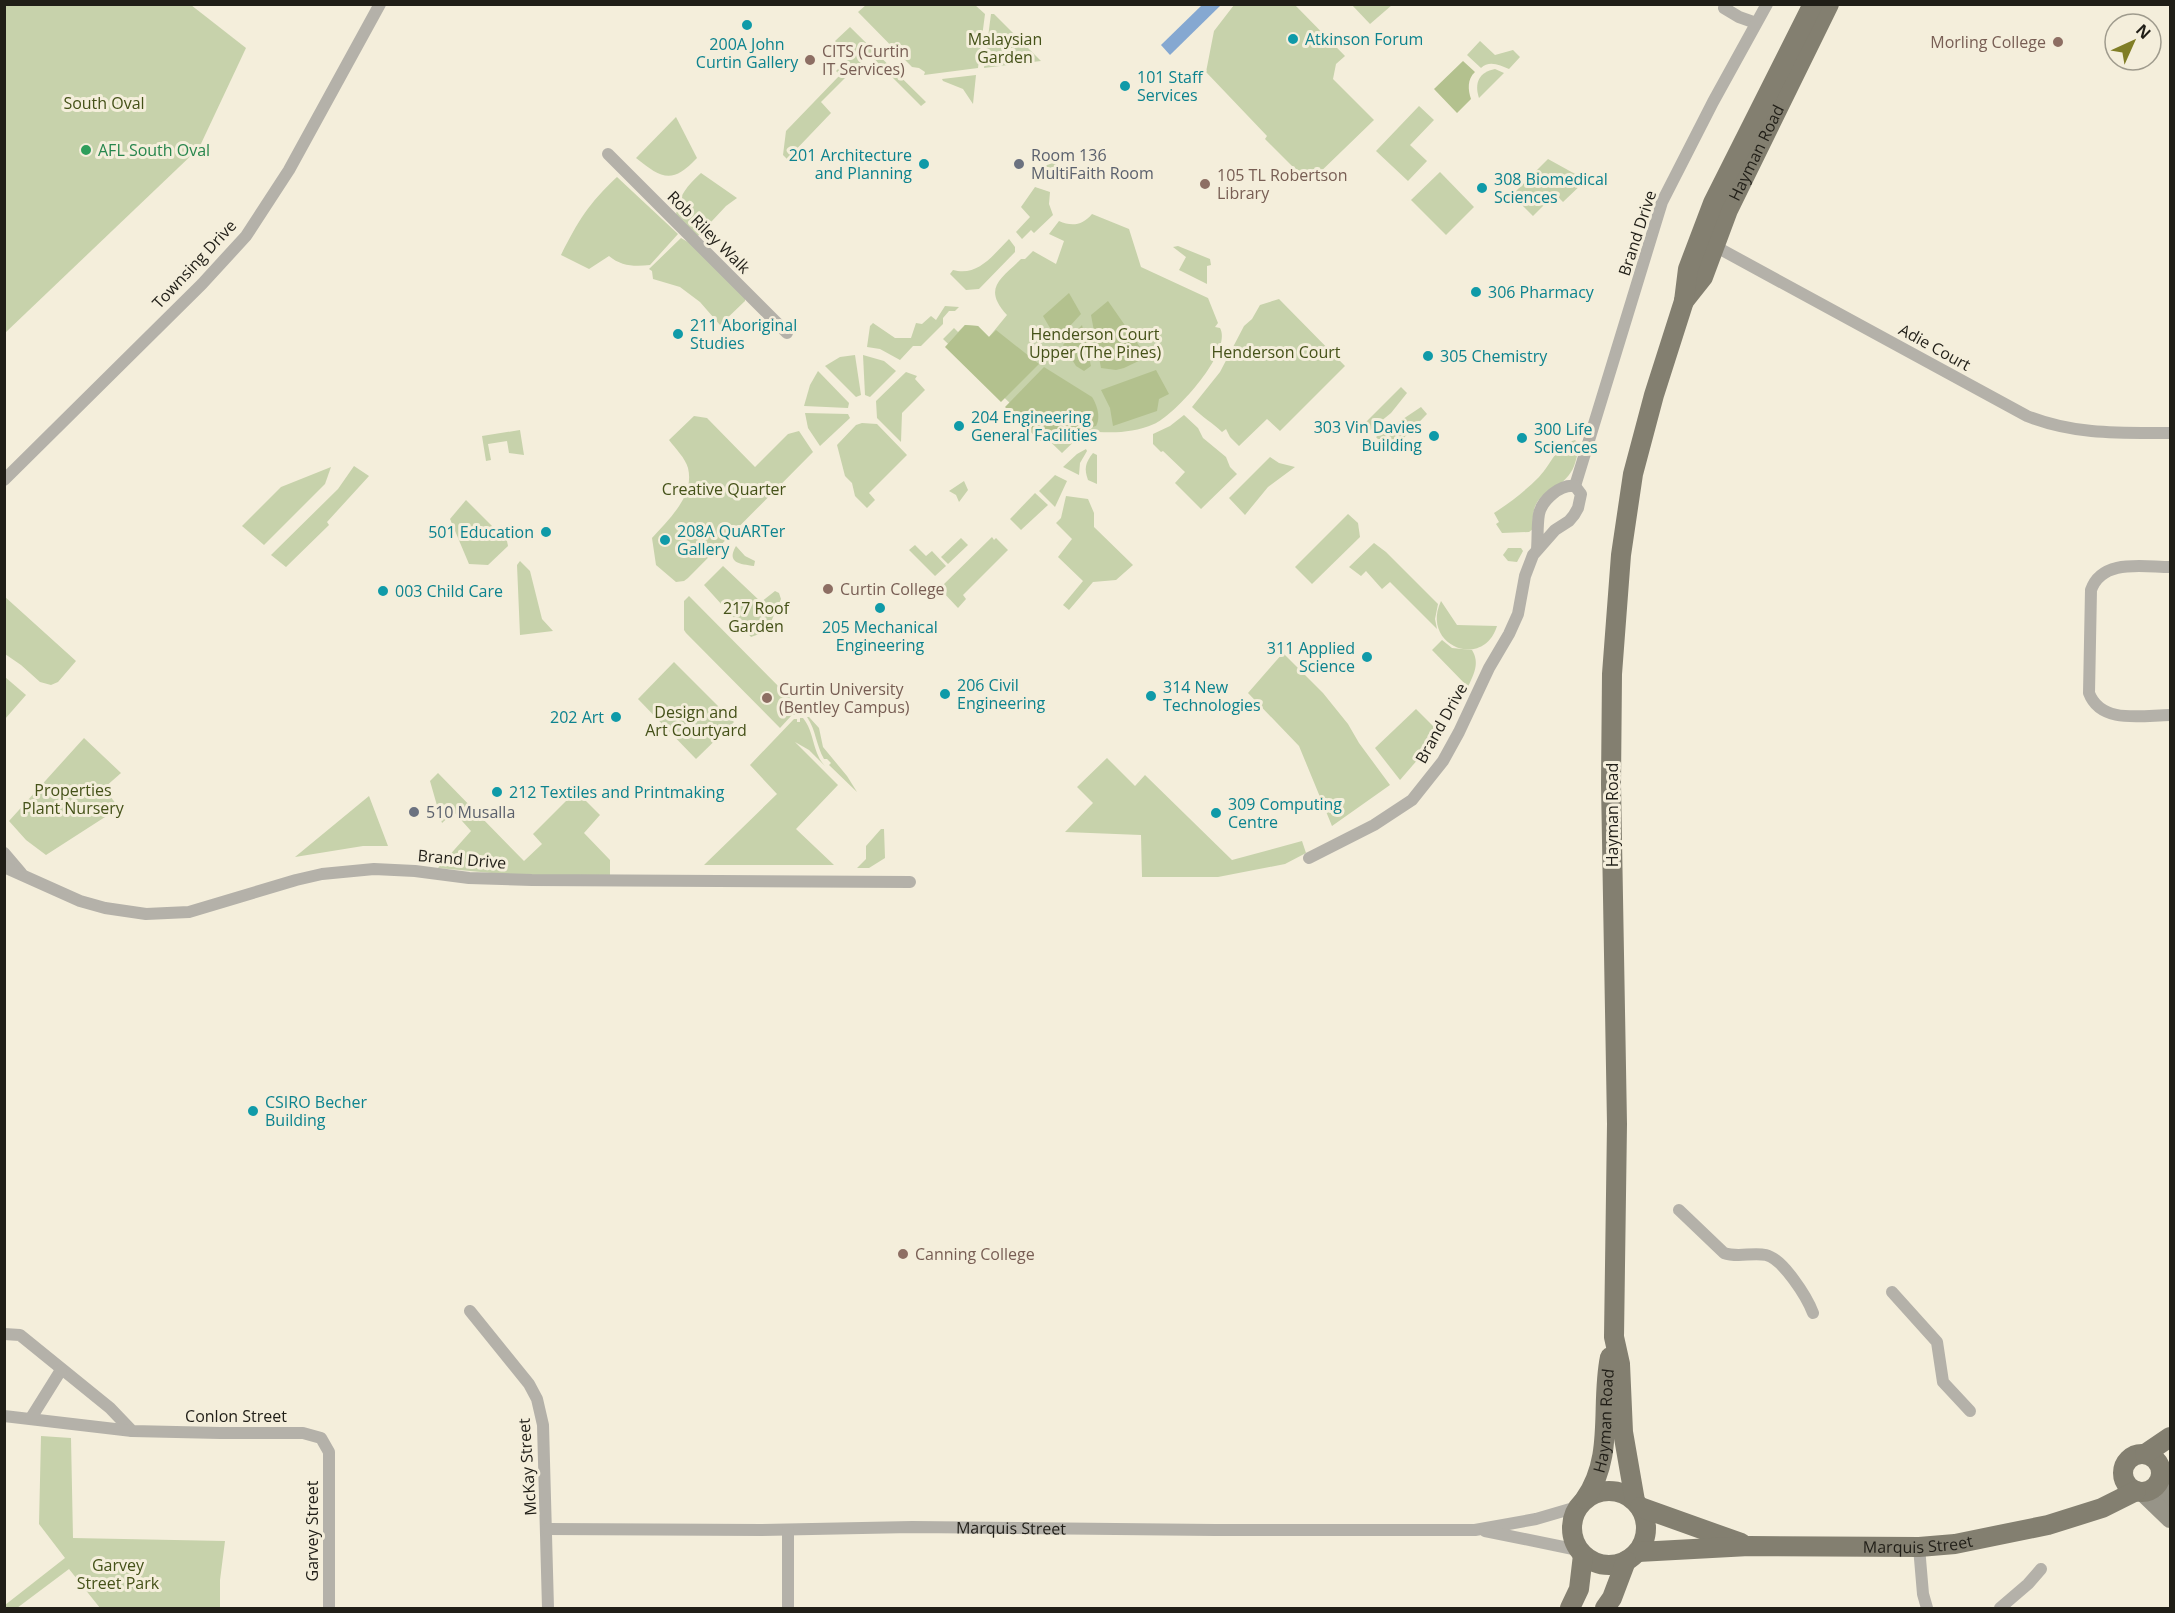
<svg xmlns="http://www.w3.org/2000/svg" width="2175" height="1613" font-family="'Open Sans',sans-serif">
	<rect width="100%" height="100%" fill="#f4eedb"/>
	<g fill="#c7d2ab">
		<path d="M4 5H191L246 48 199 148 5 333Z"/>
		<path d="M866 5H975L985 14 978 68 924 75 925 72 919 68 912 67 858 12Z"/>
		<path d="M1234 5H1295L1345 56 1336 64 1333 79 1374 120 1313 179 1293 167 1265 139 1267 136 1206 72 1214 31Z"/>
		<path d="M1352 5H1392L1370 24Z"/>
		<path d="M991 14H994L1041 61 984 68Z"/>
		<path d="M850 27 926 102 921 106 869 54 821 102 831 113 787 159 783 155 786 131 840 75 836 71 850 57 835 41Z"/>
		<path d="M1480 41 1495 55 1513 50 1520 57 1509 69C1500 65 1489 60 1481 68L1467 55Z"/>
		<path d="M1495 69 1504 73 1479 98C1474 83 1479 72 1495 69Z"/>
		<path d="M976 75 973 104 963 89 943 81 942 79Z"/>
		<path d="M1419 106 1434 120 1410 145 1427 161 1408 181 1376 151Z"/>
		<path d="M676 117 697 158C672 185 661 178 636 158Z"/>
		<path d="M1548 159 1586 180 1563 202 1555 194 1533 216 1512 195Z"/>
		<path d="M1056 162 1063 176 1049 180 1044 166Z"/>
		<path d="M1440 172 1474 207 1446 235 1411 200Z"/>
		<path d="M701 173 737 198 726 206 697 237 676 215C678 196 688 185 701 173Z"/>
		<path d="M617 177 678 234 650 265C634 267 621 266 609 256L589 269 561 255C578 221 589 203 617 177Z"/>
		<path d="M1035 187 1050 192 1049 204 1053 215 1034 233 1031 230 1022 239 1016 232 1030 217 1021 207Z"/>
		<path d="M1092 214 1129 229 1141 267 1208 298 1218 323 1215 327 1220 328C1233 351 1175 415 1154 424 1131 434 1109 433 1085 431L1062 453 943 339 954 328 958 332 965 325 978 326 989 337 1007 315C982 288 1001 279 1021 259H1025L1033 251 1056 264 1064 241 1049 234 1059 221C1072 227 1083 225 1092 214Z"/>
		<path d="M681 238 693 245 745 298V301L720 325 700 302 680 287 653 279 652 271 649 269Z"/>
		<path d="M1009 239 1015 247V252L979 289 966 290 950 274 953 270C978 277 993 255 1009 239Z"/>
		<path d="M1178 246 1210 259 1211 265 1207 266V284L1179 270 1186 257 1173 247Z"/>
		<path d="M1279 299 1345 366 1280 431 1267 419 1239 446 1230 437 1226 429 1222 432C1213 423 1202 417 1192 407L1220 372 1244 326 1252 319 1260 305Z"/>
		<path d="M945 306 959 307 955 311H949L943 318V324L921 346H913L900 360 880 349 867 347 870 326 873 323 895 338H911L916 323 922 324 931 316 936 320Z"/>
		<path d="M855 355 861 395 856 397 825 366 840 357Z"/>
		<path d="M863 355 884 361 896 371 870 397 865 395Z"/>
		<path d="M818 371 849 403 848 408 804 406 810 385Z"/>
		<path d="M906 372 917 376 915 379 925 390 902 413 901 442 877 418 876 401Z"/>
		<path d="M1401 387 1407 393 1391 413 1369 431 1363 425Z"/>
		<path d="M1421 407 1427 414 1390 452 1376 437Z"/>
		<path d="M805 413 848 414 850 418 820 446 808 428Z"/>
		<path d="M1184 415 1198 428 1203 438 1226 457 1230 467 1237 474 1201 509 1175 483 1185 472 1163 451 1161 452 1153 444V434L1170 426Z"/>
		<path d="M694 416 707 418 755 467 788 434 799 431 813 452 688 578 684 581 676 582 656 565 652 538C668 520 695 496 688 468 685 458 676 449 669 440Z"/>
		<path d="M862 423 877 424 907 455 869 493 875 500 867 508 855 496 852 483 845 476 837 445 856 425Z"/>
		<path d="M520 430 524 455 509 453 507 441 488 444 491 460 486 461 482 436Z"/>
		<path d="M1575 440 1580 445C1577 453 1576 465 1571 472 1554 498 1530 487 1533 529L1529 532 1502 533 1496 524 1499 522 1494 513C1511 502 1525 491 1539 477 1552 463 1556 446 1575 440Z"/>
		<path d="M1086 449 1087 451 1080 463 1079 475 1063 467 1077 454Z"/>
		<path d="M1093 453 1097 455V484L1088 480C1084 469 1085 463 1093 453Z"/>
		<path d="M1270 457 1279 463 1295 467 1268 487 1245 515 1229 498Z"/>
		<path d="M354 466 369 476 327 522 329 525 286 567 271 555 338 489Z"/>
		<path d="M331 467 325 484 264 545 242 526 281 487Z"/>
		<path d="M1055 475 1067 481 1055 507 1039 491Z"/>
		<path d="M964 481 968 490 959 502 956 495 949 491Z"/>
		<path d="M1035 493 1048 505 1021 530 1010 519Z"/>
		<path d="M1066 496 1088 499 1094 513V527L1133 565 1116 580 1093 582 1069 610 1063 605 1083 581 1058 557 1072 539 1056 523 1061 518Z"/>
		<path d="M466 500 507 541 508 546 488 565 469 564 450 519Z"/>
		<path d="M1348 514 1358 523 1360 537 1312 584 1295 567Z"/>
		<path d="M992 537 994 540 996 538 1008 550 963 595 966 599 958 608 942 591 945 590 942 586Z"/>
		<path d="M961 538 968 545 948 564 941 557Z"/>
		<path d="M1374 543 1386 552 1438 604 1435 619 1437 629 1390 582 1382 589 1366 571 1361 576 1349 567Z"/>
		<path d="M915 545 926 556 932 551 946 566 935 576 909 550Z"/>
		<path d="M736 546 745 556 755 561 754 566C740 564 726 563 736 546Z"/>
		<path d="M1508 548H1521L1523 551 1517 562 1508 561 1503 555Z"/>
		<path d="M520 561 530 571 542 619 553 631 520 635 517 565Z"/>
		<path d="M723 566 761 602 775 591 779 593 781 599 767 631 751 637 704 585Z"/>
		<path d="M4 596 76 661 58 682 51 685 40 682 21 665 5 654Z"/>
		<path d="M689 596 803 711 801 714 792 715 780 728 686 633 684 630V601Z"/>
		<path d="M1441 601 1457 625 1497 626C1483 671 1420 645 1441 601Z"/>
		<path d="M1442 640 1452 648 1472 650C1480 663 1474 674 1468 687L1432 650Z"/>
		<path d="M1283 653 1323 693 1348 724 1359 743 1390 785 1332 826 1299 746 1248 693Z"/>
		<path d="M674 662 734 722 696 759 638 699Z"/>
		<path d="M5 677 26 695 5 719Z"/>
		<path d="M1416 709 1435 728 1419 758 1400 780 1375 748Z"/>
		<path d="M807 717H809L819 728 823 747 847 776 857 792 829 765 831 763 827 759H824C816 745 816 730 807 717Z"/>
		<path d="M800 718H803C815 733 812 752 825 766L809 750 795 742 838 785 796 829 834 865H704L777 794 750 765 794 719H797V722H800Z"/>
		<path d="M84 738 121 773 104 788 119 808 46 855 26 840 9 821Z"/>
		<path d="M1107 758 1135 786 1145 775 1232 860 1302 841 1306 853 1285 864 1218 877H1142L1141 835 1065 832 1093 803 1077 787Z"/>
		<path d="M438 773 524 861 542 844 533 834 576 791 600 815 584 833 610 860V875L524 876 438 868 471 831 454 812 442 823 430 781Z"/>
		<path d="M369 796 388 846H363L295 857Z"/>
		<path d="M881 829H884L885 858 869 868H857L866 859V846Z"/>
		<path d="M41 1436 71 1438 73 1538 225 1541 220 1580V1608H100L69 1569 17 1608H5V1605L65 1558 39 1524Z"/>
	</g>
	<g fill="#b3c18e">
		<path d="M1463 61 1475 72C1467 79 1468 90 1471 99L1457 113 1434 89Z"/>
		<path d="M1069 293 1081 314 1057 340 1043 316Z"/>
		<path d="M1108 301 1147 357 1124 368 1116 370 1101 368 1091 315Z"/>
		<path d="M965 325 978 326 989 337 996 330 1039 364 1001 402 945 347Z"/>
		<path d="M1082 325 1091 366 1084 371 1076 366 1063 345Z"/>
		<path d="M1044 367 1092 397C1097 405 1101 417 1096 426L1040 441 1005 407Z"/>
		<path d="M1156 370 1169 394 1159 399 1157 411 1113 426 1110 408 1101 390Z"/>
	</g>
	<path fill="#85a8d1" d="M1202 5H1221L1170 55 1161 45Z"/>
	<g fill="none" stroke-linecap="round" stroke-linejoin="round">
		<g stroke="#b4b1a9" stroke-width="12">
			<path d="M1724 8 1739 17 1756 23"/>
			<path d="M608 154 787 333"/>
			<path d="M1711 244 2027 416C2075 435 2120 433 2170 433"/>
			<path d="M4 480 202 284 246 236 289 170 380 4"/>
			<path d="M1575 486 1662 202 1713 102 1767 4"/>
			<path d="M2170 567C2144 567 2102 558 2091 590L2089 693C2101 725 2144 715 2170 715"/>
			<path d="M4 853 21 873"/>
			<path d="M1309 858 1374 825 1412 800 1443 761 1459 732 1489 668 1509 634 1518 614 1525 576 1533 555 1555 530 1569 521 1574 515 1578 508 1581 494 1575 486C1560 484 1542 500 1539 514 1537 525 1538 538 1537 549"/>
			<path d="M4 867 80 901 105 908 146 914 189 912 296 880 322 874 374 869 415 871 469 878 532 880 910 882"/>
			<path d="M1679 1210 1724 1253C1738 1258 1752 1252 1766 1255 1783 1259 1807 1297 1813 1313"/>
			<path d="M1892 1292 1937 1342 1943 1382 1970 1411"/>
			<path d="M470 1311 529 1384 537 1399 543 1425 548 1608"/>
			<path d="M4 1334 20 1335 110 1408 132 1431 220 1433H303L321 1438 329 1452V1608"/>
			<path d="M4 1416 132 1431"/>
			<path d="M31 1418 61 1370"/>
			<path id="s1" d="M547 1529 762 1530 912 1527 1215 1530H1475L1536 1519 1577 1507"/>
			<path d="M788 1530V1608"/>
			<path d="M1485 1531 1578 1550"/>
			<path d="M1919 1547 1923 1594 1927 1608"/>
			<path d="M2000 1608 2028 1584 2041 1569"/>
		</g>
		<g stroke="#979488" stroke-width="18">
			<path d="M2161 1478 2170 1499"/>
			<path d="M2142 1492 2170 1519"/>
		</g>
		<g stroke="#837f70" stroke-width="20">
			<path id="s2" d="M1684 301 1703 277 1728 210 1829 4"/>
			<circle cx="2142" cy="1473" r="19"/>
			<path d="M2145 1454 2170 1437"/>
			<circle cx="1609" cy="1528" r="37"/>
			<path id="s3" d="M1585 1499C1615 1456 1600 1405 1610 1357"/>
			<path d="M1635 1501 1623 1432 1620 1364 1614 1337 1617 1124 1611 784 1612 674 1621 555 1633 474 1654 395 1684 301 1688 269 1713 203 1813 4"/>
			<path d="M1640 1507 1741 1543"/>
			<path id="s4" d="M1638 1552 1749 1546 1919 1547 1955 1544 2048 1525 2102 1508 2136 1491"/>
			<path d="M1570 1608 1579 1589 1583 1555"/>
			<path d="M1605 1608 1612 1598 1626 1561"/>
		</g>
	</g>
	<g fill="#0f9aa8" stroke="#f4eedb" stroke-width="2">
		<circle cx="747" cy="25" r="6"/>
		<circle cx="1293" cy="39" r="6"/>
		<circle cx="1125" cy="86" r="6"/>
		<circle cx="924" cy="164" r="6"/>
		<circle cx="1482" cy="188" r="6"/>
		<circle cx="1476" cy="292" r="6"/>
		<circle cx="678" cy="334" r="6"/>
		<circle cx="1428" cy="356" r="6"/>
		<circle cx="959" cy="426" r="6"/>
		<circle cx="1434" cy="436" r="6"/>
		<circle cx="1522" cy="438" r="6"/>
		<circle cx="546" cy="532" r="6"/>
		<circle cx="665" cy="540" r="6"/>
		<circle cx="383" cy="591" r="6"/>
		<circle cx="880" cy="608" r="6"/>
		<circle cx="1367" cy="657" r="6"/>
		<circle cx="945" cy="694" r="6"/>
		<circle cx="1151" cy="696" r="6"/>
		<circle cx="616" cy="717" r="6"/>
		<circle cx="497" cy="792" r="6"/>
		<circle cx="1216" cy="813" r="6"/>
		<circle cx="253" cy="1111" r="6"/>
	</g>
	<g fill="#8d6e63" stroke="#f4eedb" stroke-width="2">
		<circle cx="2058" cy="42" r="6"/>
		<circle cx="810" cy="60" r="6"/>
		<circle cx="1205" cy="184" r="6"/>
		<circle cx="828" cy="589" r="6"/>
		<circle cx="767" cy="698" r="6"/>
		<circle cx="903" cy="1254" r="6"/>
	</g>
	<circle fill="#2e9e5b" stroke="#f4eedb" stroke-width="2" cx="86" cy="150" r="6"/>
	<g fill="#6b7280" stroke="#f4eedb" stroke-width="2">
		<circle cx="1019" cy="164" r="6"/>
		<circle cx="414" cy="812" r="6"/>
	</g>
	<g text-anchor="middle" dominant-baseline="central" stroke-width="6" stroke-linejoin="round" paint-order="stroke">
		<g font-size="16" fill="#455219" stroke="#f4eedb">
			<text x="1005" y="39">Malaysian<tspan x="1005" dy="18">Garden</tspan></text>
			<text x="104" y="103">South Oval</text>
			<text x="1095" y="334">Henderson Court<tspan x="1095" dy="18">Upper (The Pines)</tspan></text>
			<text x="1276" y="352">Henderson Court</text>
			<text x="724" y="489">Creative Quarter</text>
			<text x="756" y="608">217 Roof<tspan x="756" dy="18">Garden</tspan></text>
			<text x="696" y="712">Design and<tspan x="696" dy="18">Art Courtyard</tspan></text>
			<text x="73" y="790">Properties<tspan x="73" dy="18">Plant Nursery</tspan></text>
			<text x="118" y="1565">Garvey<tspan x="118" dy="18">Street Park</tspan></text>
		</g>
		<g font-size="16" fill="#0d838f" stroke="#f4eedb" text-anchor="start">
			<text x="1305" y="39">Atkinson Forum</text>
			<text x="747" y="44" text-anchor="middle">200A John<tspan x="747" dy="18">Curtin Gallery</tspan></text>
			<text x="1137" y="77">101 Staff<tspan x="1137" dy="18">Services</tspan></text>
			<text x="912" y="155" text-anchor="end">201 Architecture<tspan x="912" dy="18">and Planning</tspan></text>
			<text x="1494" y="179">308 Biomedical<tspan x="1494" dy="18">Sciences</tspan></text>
			<text x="1488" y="292">306 Pharmacy</text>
			<text x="690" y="325">211 Aboriginal<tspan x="690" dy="18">Studies</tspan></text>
			<text x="1440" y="356">305 Chemistry</text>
			<text x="971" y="417">204 Engineering<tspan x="971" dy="18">General Facilities</tspan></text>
			<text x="1422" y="427" text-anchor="end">303 Vin Davies<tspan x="1422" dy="18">Building</tspan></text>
			<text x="1534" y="429">300 Life<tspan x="1534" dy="18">Sciences</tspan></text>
			<text x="677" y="531">208A QuARTer<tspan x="677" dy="18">Gallery</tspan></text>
			<text x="534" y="532" text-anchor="end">501 Education</text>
			<text x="395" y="591">003 Child Care</text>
			<text x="880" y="627" text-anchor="middle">205 Mechanical<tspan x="880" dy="18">Engineering</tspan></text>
			<text x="1355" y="648" text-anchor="end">311 Applied<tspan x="1355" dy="18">Science</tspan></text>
			<text x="957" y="685">206 Civil<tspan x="957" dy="18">Engineering</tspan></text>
			<text x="1163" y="687">314 New<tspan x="1163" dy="18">Technologies</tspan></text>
			<text x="604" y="717" text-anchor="end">202 Art</text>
			<text x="509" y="792">212 Textiles and Printmaking</text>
			<text x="1228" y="804">309 Computing<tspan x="1228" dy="18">Centre</tspan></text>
			<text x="265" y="1102">CSIRO Becher<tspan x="265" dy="18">Building</tspan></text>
		</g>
		<g font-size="16" fill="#785e54" stroke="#f4eedb" text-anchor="start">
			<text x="2046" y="42" text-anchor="end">Morling College</text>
			<text x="822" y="51">CITS (Curtin<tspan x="822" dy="18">IT Services)</tspan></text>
			<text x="1217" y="175">105 TL Robertson<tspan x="1217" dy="18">Library</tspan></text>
			<text x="840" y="589">Curtin College</text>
			<text x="779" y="689">Curtin University<tspan x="779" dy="18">(Bentley Campus)</tspan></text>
			<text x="915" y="1254">Canning College</text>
		</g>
		<g font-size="16" fill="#27864d" stroke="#f4eedb" text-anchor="start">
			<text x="98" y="150">AFL South Oval</text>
		</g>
		<g font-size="16" fill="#201e17" stroke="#f4eedb">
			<text stroke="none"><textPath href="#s2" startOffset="166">Hayman Road</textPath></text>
			<text transform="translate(709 232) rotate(45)">Rob Riley Walk</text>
			<text transform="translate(1637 233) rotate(-72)">Brand Drive</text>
			<text transform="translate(194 264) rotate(-47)">Townsing Drive</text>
			<text transform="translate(1935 347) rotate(29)">Adie Court</text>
			<text transform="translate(1441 723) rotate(-61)">Brand Drive</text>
			<text transform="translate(1612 815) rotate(-90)">Hayman Road</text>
			<text transform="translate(462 859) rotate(5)">Brand Drive</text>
			<text x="236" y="1416">Conlon Street</text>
			<text stroke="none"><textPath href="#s3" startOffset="82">Hayman Road</textPath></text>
			<text transform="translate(527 1467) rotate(-94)">McKay Street</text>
			<text stroke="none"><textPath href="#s1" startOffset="464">Marquis Street</textPath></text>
			<text transform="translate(312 1531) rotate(-90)">Garvey Street</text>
			<text stroke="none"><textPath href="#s4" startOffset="280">Marquis Street</textPath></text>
		</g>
		<g font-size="16" fill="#5b616d" stroke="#f4eedb" text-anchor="start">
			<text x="1031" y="155">Room 136<tspan x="1031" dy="18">MultiFaith Room</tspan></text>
			<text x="426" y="812">510 Musalla</text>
		</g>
	</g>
	<rect width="2175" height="1613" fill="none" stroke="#201e17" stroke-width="12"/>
	<g transform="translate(2133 42) rotate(45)"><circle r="28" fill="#f4eedb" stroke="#9f9b8d" stroke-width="1.5"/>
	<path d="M0-4.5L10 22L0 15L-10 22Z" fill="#807e26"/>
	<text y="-9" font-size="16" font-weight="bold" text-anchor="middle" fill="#201e17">N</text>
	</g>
</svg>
